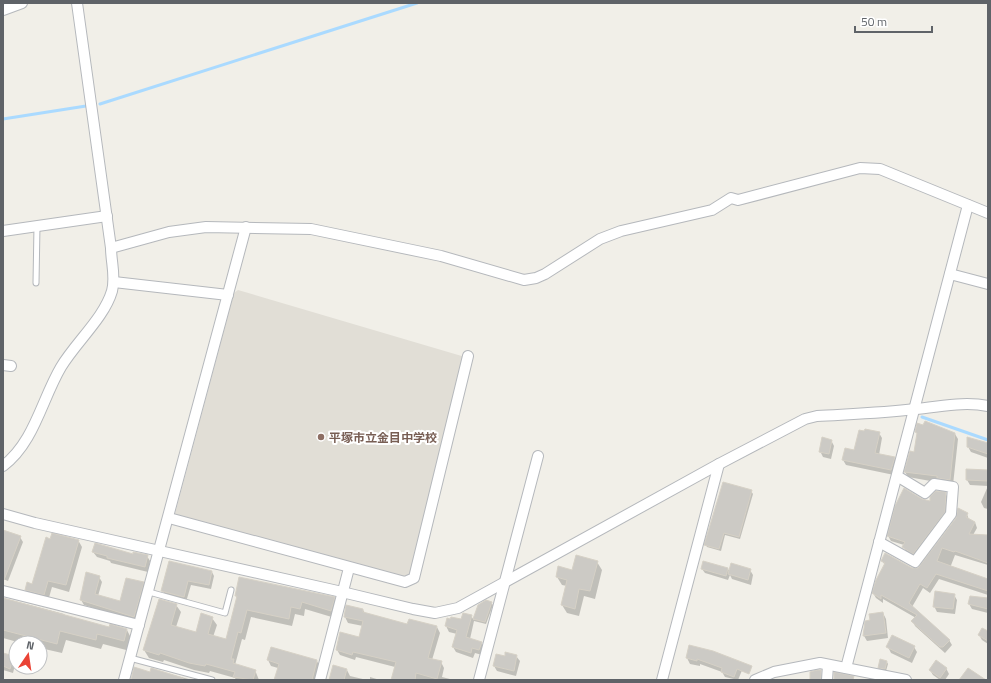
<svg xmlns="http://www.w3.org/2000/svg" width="991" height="683" font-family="'Titillium Web','Noto Sans JP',sans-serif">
	<rect width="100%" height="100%" fill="#f1efe8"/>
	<path fill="#e1ded6" d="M238 290 465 357 411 575 407 577 177 518 175 514 234 293Z"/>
	<g fill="#0003">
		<path d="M916 432 955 434 958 439 953 485 908 477 905 472 914 453 918 435Z"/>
		<path d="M879 433 882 438 879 455 894 458 897 463 894 475 846 465 843 460Z"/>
		<path d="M831 440 834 446 831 459 823 457 820 451Z"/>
		<path d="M988 444V458L971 452 968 447Z"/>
		<path d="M988 471V509L984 508 981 502 988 486 970 485 967 480Z"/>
		<path d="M751 491 753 494 740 539 725 535 721 551 707 547 706 545Z"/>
		<path d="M945 493 948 498 947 517 916 558 906 552 904 545 891 541 888 536 921 500 931 502Z"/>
		<path d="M967 514 969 520 975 522 977 528 973 535 988 536V565L955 555 950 568 988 580V595L939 579 930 593 923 588 912 607 949 640 952 645 945 653 915 626 913 621 916 618 883 599V603L876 598 873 593 885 565 882 561 912 569H919Z"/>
		<path d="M3 532 20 537 23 542 8 581 3 579Z"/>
		<path d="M51 540H78L82 547 69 592 52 587 48 601 30 597 26 590 33 585Z"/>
		<path d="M93 552 147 556 150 561 148 572 111 563 110 561 97 557Z"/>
		<path d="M170 562 212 572 214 576 211 589 191 585 186 602 165 596 163 591Z"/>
		<path d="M597 562 602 570 595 599 584 596 579 616 567 613 562 605 567 586 562 585 557 577Z"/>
		<path d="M702 569H728L730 572 750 570 753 575 751 585 732 579 730 575 728 580 705 573Z"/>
		<path d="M87 573 99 577 102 582 98 596 120 602 143 583 146 588 137 622 84 605 81 600Z"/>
		<path d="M954 595 957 600 955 614 937 612 934 606Z"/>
		<path d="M236 596 334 598 338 605 335 618 305 609 304 616 295 614 292 626 251 617 245 640 242 639 235 665 255 670 259 680H236L235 678 210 671 209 673 194 670 164 660 163 662 149 658 144 650 176 605 181 612 176 627 196 633 212 618 217 625 213 637 227 640 237 599Z"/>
		<path d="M3 598 64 614 66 617 110 628 127 630 132 640 130 651 103 644 101 649 66 640 62 653 40 648V643H21L3 638Z"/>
		<path d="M988 599V613L972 609 969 604Z"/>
		<path d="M491 603 493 605 486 624 474 621 470 639 481 642 484 648 482 655 475 653 473 658 456 652 453 647 457 634 449 632 446 626 448 619 461 621 471 616 474 620 478 606Z"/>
		<path d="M347 606 363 610 365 613 408 625 437 627 440 633 432 660 441 662 444 668 442 677 454 680H392L395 667 356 657 355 660 340 655 337 650 359 638 363 626 348 623 345 617Z"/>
		<path d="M883 613 886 619 888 638 867 641 864 636 866 622 871 621Z"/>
		<path d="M988 633V644L982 640 979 635Z"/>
		<path d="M690 646 743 668 738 680 725 677 722 672 700 664V666L690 664 687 658Z"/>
		<path d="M888 647H914L917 652 912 663 891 653Z"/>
		<path d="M272 648 317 661 320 667 316 680H275L278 668 271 666 268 660Z"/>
		<path d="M3 654 13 656 16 661 13 673 3 670Z"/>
		<path d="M516 656 520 661 516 676 497 671 494 666 505 657Z"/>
		<path d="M887 662 888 664 886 671 880 670 879 668Z"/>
		<path d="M946 668 949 674 945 680H940L933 675 930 670Z"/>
		<path d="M152 669 192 680H132L151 674Z"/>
		<path d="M347 670 350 676 367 680H330Z"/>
		<path d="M370 677 380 680H370Z"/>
	</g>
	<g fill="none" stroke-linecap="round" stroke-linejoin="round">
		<g stroke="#aadaff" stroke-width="3">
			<path d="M100 104 417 3"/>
			<path d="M3 119 86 106"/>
			<path d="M922 417 988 440"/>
		</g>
	</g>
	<g fill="#cccac5" stroke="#d6d1c6">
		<path d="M925 421 955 433 950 480 937 478V476L904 472 910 451 914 452 917 433 915 432 917 423 923 425Z"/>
		<path d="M865 429 880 432 875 453 895 457 891 470 842 460 845 448 854 450 859 430 864 431Z"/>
		<path d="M822 437 832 440 829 454 819 452Z"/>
		<path d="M967 437 988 443V454L967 447Z"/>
		<path d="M966 469 988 470V481L966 480Z"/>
		<path d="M723 482 752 490 739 537 724 533 719 549 704 545Z"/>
		<path d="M904 488 922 499 930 501V497L936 491 946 492 945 512 913 554 902 547 905 542 887 536 895 506Z"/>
		<path d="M958 508 968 513 966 517 975 522 969 534 988 535V563L955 551 954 552 942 548 937 561 988 579V591L936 574 927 588 920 584 909 603 950 640 943 647H940L911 621 917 615 881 595V599L872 593 876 580 885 563 881 561 885 553 912 568H918L956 518Z"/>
		<path d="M3 530 21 536 4 580H3Z"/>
		<path d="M52 533 79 540 66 585 48 581 44 595 25 590 27 582 32 584 46 537 50 539Z"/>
		<path d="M95 543 133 554V552L148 555 145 567 107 558V556L92 552Z"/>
		<path d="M576 555 598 561 590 591 579 589 575 609 561 605 567 580 556 577 558 566 572 570Z"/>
		<path d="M169 561 212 571 209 585 188 581 184 597 161 591Z"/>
		<path d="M703 561 728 568 726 576 701 569Z"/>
		<path d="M731 563 751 569 748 580 728 574Z"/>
		<path d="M86 572 100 576 95 594 120 601 126 578 144 582 134 617 80 600Z"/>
		<path d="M239 577 335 597 331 611 302 602 300 609 291 607 289 619 247 610 241 633 238 632 231 659H234L233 663 256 670 253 680 233 677 235 672 206 664 205 666 189 663 160 653 159 655 143 650 159 599 177 604 171 625 196 632 201 613 213 617 208 634 226 639 237 596H235Z"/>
		<path d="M935 591 955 594 953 609 933 607Z"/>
		<path d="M970 596 988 598V609L968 604Z"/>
		<path d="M3 598 109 627 110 624 127 629 124 641 97 634 96 640 60 631 57 644 3 630Z"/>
		<path d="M486 600 492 602 485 622 473 619 478 605Z"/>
		<path d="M346 605 363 609V612L407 624 409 619 437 626 428 658 442 661 437 679 416 673 415 680H391L396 662 353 652 352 655 336 650 340 632 359 637 363 621 344 617Z"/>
		<path d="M883 612 886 633 863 636 865 621 870 620 869 614Z"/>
		<path d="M463 613 472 615 466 637 482 642 479 650 472 648 471 653 452 647 457 630 445 626 447 618 450 619 451 617 461 619Z"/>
		<path d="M982 628 988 631V641L978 635Z"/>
		<path d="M892 635 915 646 909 658 886 647Z"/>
		<path d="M689 645 713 651 752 666 749 674 737 669 734 677 721 672 722 668 697 659V661L686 658Z"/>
		<path d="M271 647 317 660 312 680H274L279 664 267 660Z"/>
		<path d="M505 652 517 655 514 671 493 666 496 654 505 656Z"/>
		<path d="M3 653 14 656 10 669 3 666Z"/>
		<path d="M880 659 887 661 885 669 878 668Z"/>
		<path d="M936 660 947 668 940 678 929 670Z"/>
		<path d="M333 665 347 669 344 680H329Z"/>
		<path d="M134 667 150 672 151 668 183 678V680H131Z"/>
		<path d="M968 668 986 680H959Z"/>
		<path d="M817 670H821V680H810V672Z"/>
		<path d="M834 672 854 676 853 680H834Z"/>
	</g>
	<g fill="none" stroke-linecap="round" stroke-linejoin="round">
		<g stroke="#b5b8bc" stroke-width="7">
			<g id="lane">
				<path d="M36 283 37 226"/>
				<path d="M149 592 225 613 231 590"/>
				<path d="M130 658 212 680"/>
			</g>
		</g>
		<g stroke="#b5b8bc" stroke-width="12">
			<g id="street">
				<path d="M3 10 22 3"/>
				<path d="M3 231 107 216"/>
				<path d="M111 248 169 232 206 227 311 229 441 256 524 280 536 278 545 274 600 239 621 231 712 210 731 198 738 200 860 168 880 169 988 213"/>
				<path d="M950 274 988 284"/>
				<path d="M114 282 228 295"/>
				<path d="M3 365 11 366"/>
				<path d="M3 466C34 443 42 399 61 367 76 342 104 318 112 291 116 277 111 262 111 248L77 3"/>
				<path d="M3 514 35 523 342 592 413 609 435 613 458 608 719 464 805 419 817 416C850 414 883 413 915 409 940 407 963 401 988 406"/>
				<path d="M169 518 405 582 414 578 468 356"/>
				<path d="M879 542 915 562 951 514 953 487 934 484 925 493 897 476"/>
				<path d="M3 591 139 625"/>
				<path d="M846 668 968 205"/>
				<path d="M124 680 246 227"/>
				<path d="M320 680 349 568"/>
				<path d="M479 680 538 456"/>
				<path d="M662 680 719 464"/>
				<path d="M755 680 774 672 820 663 906 680"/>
				<path d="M827 680 828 665"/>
			</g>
		</g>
		<use href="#lane" stroke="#fff" stroke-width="5"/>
		<use href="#street" stroke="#fff" stroke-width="10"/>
	</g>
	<circle fill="#8d6e63" stroke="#fff" stroke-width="1.5" cx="321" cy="437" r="4"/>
	<g text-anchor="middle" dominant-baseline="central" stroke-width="4" stroke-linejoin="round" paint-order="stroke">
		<g font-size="12" font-weight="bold" fill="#785e54" stroke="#fff" text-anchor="start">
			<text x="329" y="437">平塚市立金目中学校</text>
		</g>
	</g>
	<rect width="991" height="683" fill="none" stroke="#5f6368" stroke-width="8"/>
	<g transform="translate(28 655) rotate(13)"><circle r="19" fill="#ffffff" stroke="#bfc1c3"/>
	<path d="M0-3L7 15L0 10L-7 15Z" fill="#ea4335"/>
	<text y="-6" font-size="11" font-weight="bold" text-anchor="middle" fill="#5f6368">N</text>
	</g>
	<path d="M855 26v6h77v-6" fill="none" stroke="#5f6368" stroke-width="2"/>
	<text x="861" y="26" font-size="12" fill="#5f6368" stroke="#ffffff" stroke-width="3" paint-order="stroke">50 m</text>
</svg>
